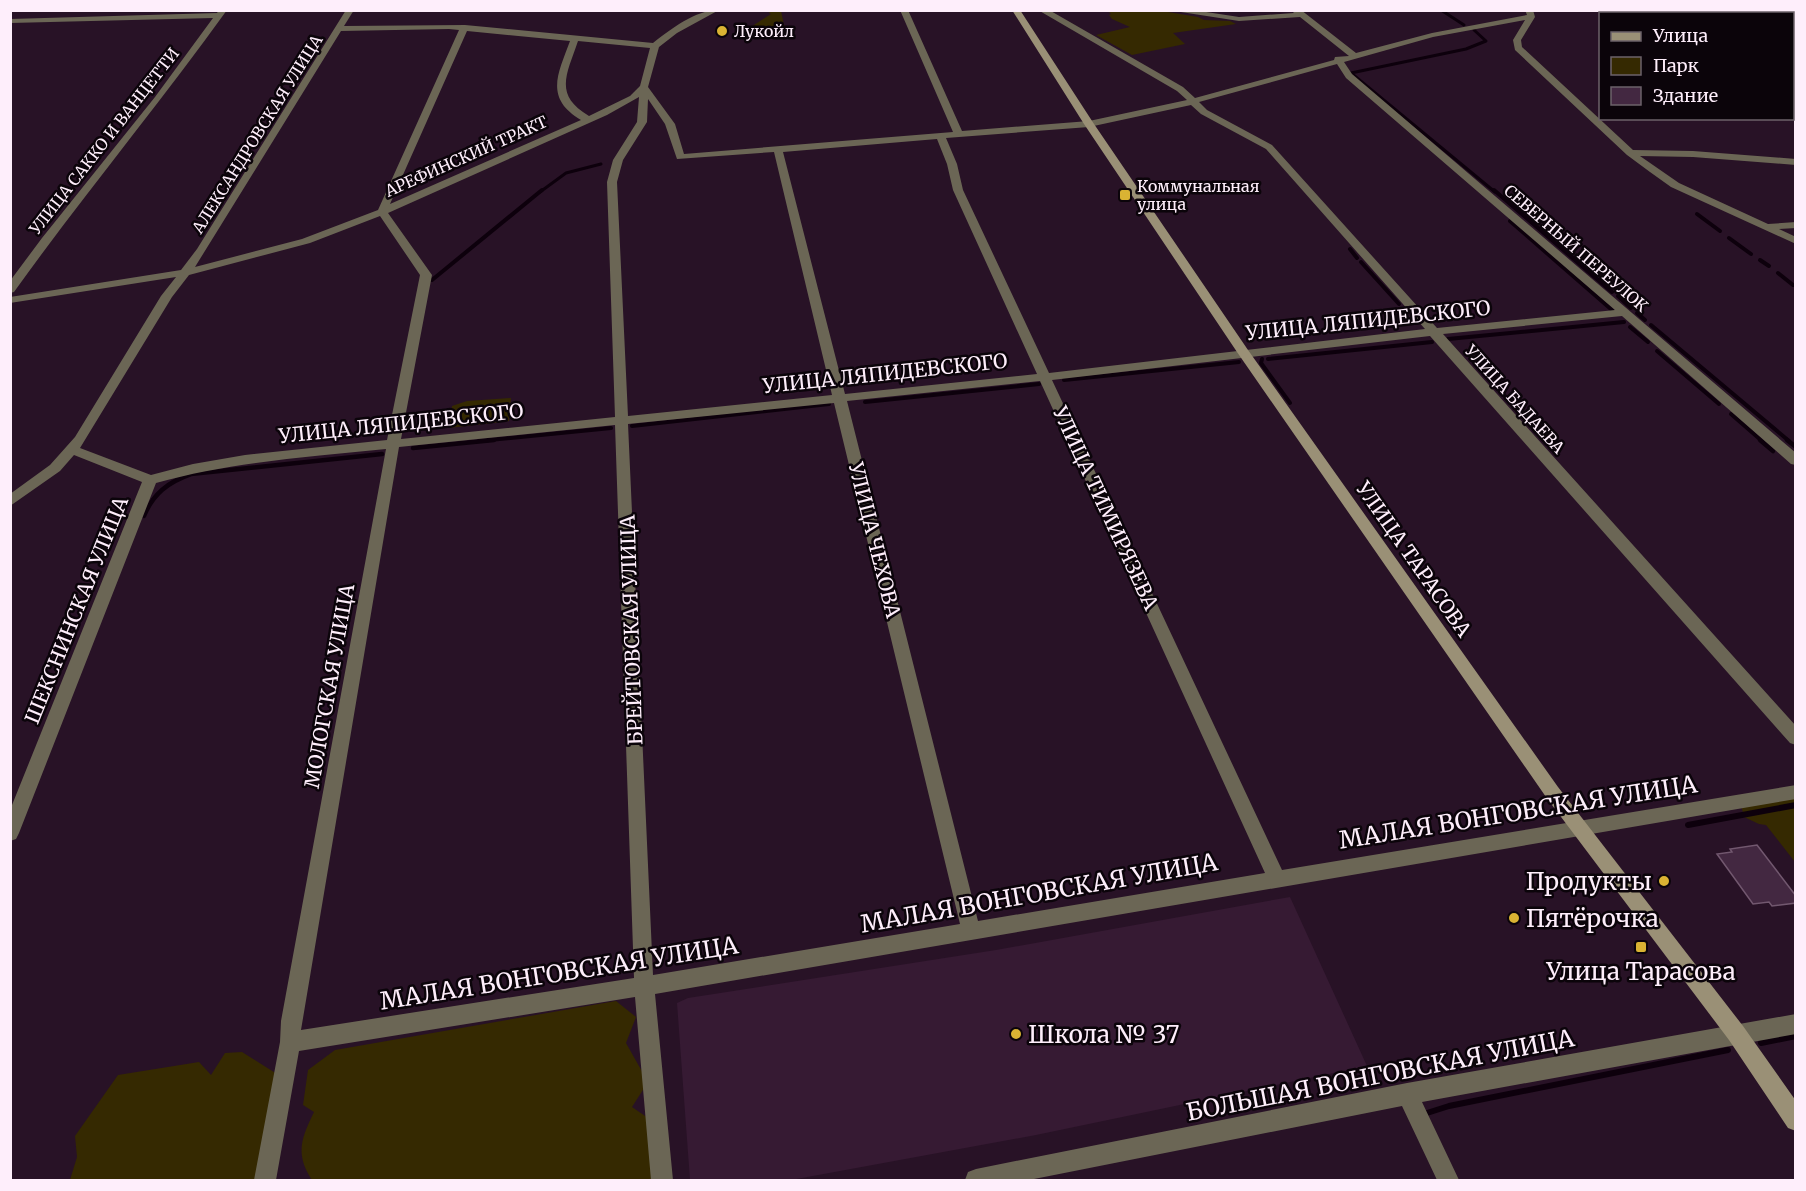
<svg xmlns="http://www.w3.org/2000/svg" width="1806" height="1191" font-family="Merriweather,serif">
	<rect width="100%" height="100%" fill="#281226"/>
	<path fill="#361a33" d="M1290 897 1367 1066 1036 1135 791 1180H690L677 1003 688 998 996 950Z"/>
	<g fill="#352901">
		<path d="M771 10 781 11 784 25 789 28 746 30 771 14 769 13Z"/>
		<path d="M1145 11H1162L1198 17 1204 20 1230 21 1236 24 1173 33 1185 44 1132 55 1096 35 1130 27 1112 19 1109 15 1111 14 1109 12Z"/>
		<path d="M511 398 509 421 449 428 452 406 467 401Z"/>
		<path d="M1795 795V862L1766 825 1759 824 1744 817 1741 805Z"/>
		<path d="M616 1001 636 1017 626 1043 648 1082 632 1107 651 1120 657 1180H312C295 1154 301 1139 314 1112L303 1105 308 1070 335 1050Z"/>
		<path d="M242 1052 277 1074 259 1180H70L77 1157 75 1136 118 1075 199 1062 211 1075 225 1053Z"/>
	</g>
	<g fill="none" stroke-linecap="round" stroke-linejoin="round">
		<g stroke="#0d000c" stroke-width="3">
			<path d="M1441 10 1464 25"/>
			<path d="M1474 30 1486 41 1466 49 1351 73 1495 192"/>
			<path d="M540 192 566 173 601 164"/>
		</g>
		<g stroke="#0d000c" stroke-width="4">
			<path d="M1494 190 1612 292"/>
			<path d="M1697 214 1720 231"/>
			<path d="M1510 221 1612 310"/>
			<path d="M1729 238 1751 254"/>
			<path d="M1350 249 1357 258"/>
			<path d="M1760 260 1769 266"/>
			<path d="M1361 262 1399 304"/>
			<path d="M1778 273 1793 285"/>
			<path d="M432 280 542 190"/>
			<path d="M1618 296 1631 308"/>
			<path d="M1637 313 1645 320"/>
			<path d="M1651 325 1789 441"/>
			<path d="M1630 327 1648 342"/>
			<path d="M1448 339 1624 322"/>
			<path d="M1657 351 1719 404"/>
			<path d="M1262 359 1261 363 1290 403"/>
			<path d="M1268 359 1432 342"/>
			<path d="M1064 380 1239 362"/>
			<path d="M865 402 1039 384"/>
			<path d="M1731 414 1762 441"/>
			<path d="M632 426 829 404"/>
			<path d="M479 441 611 428"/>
		</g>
		<g stroke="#0d000c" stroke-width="4.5">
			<path d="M1760 440 1773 451"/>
			<path d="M1787 440 1796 447"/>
			<path d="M413 448 494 440"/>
			<path d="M144 516C153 494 168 482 191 474L382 454"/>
		</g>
		<g stroke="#0d000c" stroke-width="6">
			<path d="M1688 825 1796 805"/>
			<path d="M1761 1043 1796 1036"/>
			<path d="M1427 1113 1449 1106 1728 1050"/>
		</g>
	</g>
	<path fill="#432841" stroke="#72586f" stroke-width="1.5" d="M1757 845 1796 896V903L1772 906 1769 902 1753 904 1717 854 1732 852 1730 849Z"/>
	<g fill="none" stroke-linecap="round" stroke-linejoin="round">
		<g fill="#6b6655" fill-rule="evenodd">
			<path d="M219 10H227C158 106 82 197 14 292L10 293V281L42 238 155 97 213 18 10 23V19L217 13Z"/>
			<path d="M346 10H354L344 26 465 25 653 43C671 29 695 10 719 10L677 33 659 47 648 87 675 124 684 154 953 132 900 10H908L962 131 1089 121 1187 100 1177 91 1038 10H1049L1183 87 1195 98 1334 60 1335 57 1349 56 1300 17 1239 21 1168 10H1193L1239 17 1294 13 1291 10H1301L1356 53 1432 33 1527 15 1525 10H1533L1535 17 1521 40 1522 47 1633 150 1693 151 1796 159V165L1693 157 1640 156 1679 183 1768 224 1796 222V228L1779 229 1796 237V244L1671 187 1650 172 1627 155 1515 50 1513 40 1525 20 1433 37 1344 62 1352 74 1796 453V465L1791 464 1622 316 1443 334 1796 726V745L1790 743 1430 336 1052 380 1282 870 1796 785V799L655 994 673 1180H651L635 997 299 1051 276 1180H254L280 1042 281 1021 386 449C308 457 231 462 156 483L19 833 16 839 10 841V810L142 482 74 455 60 471 10 506V494L50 465 75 437 161 296 176 277 10 303V297L181 270 197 249ZM449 29 459 30 378 210 302 239 195 267 341 31ZM467 31 570 41C558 74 544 98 581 120L390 204ZM578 41 650 48 640 86 630 96 589 116C553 95 567 74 578 41ZM1337 64 1346 78 1615 310 1437 328 1272 145 1207 110 1199 102ZM639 97 637 122 613 160 607 182 615 417 401 439 432 275 388 213 607 115ZM648 99 665 124 677 159 774 152 832 395 628 416 617 182 623 160 647 122ZM1191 105 1201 114 1266 149 1425 329 1049 373 963 190 957 164 946 138 1089 127ZM937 139 947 164 953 190 1037 374 845 394 783 152ZM380 216 420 275 387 440 245 455 193 464 151 475 80 448 172 297 189 275 310 243ZM1040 381 1265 873 978 921 847 401ZM834 403 960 924 653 975 628 424ZM615 425 634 978 301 1030 399 447Z"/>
			<path d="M1792 98 1796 99V106L1792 105Z"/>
			<path d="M1796 1014V1034L1422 1102 1459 1180H1437L1402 1106 1029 1180H965L968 1172 976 1169 1407 1083Z"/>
		</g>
		<path fill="#9a9076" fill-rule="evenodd" d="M1012 10H1020L1094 124 1248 350 1558 787 1743 1026 1796 1101V1131L1788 1128 1729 1040 1546 797 1237 352 1084 124Z"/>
	</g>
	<g fill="#dab333" stroke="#0b040a" stroke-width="2">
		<circle cx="722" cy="31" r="6"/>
		<rect x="1119" y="189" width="12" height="12" rx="3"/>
		<circle cx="1664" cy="881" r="6"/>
		<circle cx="1514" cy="918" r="6"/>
		<rect x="1635" y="941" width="12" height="12" rx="3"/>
		<circle cx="1016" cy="1034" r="6"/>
	</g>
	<g text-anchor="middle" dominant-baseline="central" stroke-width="5" stroke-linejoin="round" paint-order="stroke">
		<g font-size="16" fill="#feeefb" stroke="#0b040a" text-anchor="start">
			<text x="734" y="31">Лукойл</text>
			<text x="1137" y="186">Коммунальная<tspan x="1137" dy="18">улица</tspan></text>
		</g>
		<g font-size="16" fill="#feeefb" stroke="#0b040a">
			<text transform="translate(257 134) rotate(-58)">АЛЕКСАНДРОВСКАЯ УЛИЦА</text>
			<text transform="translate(104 141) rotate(-52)">УЛИЦА САККО И ВАНЦЕТТИ</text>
			<text transform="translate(466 156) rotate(-24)">АРЕФИНСКИЙ ТРАКТ</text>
			<text transform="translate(1576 248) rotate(41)">СЕВЕРНЫЙ ПЕРЕУЛОК</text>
			<text transform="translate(1515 399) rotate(48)">УЛИЦА БАДАЕВА</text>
		</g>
		<g font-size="20" fill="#feeefb" stroke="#0b040a">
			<text transform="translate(1368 320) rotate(-6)">УЛИЦА ЛЯПИДЕВСКОГО</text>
			<text transform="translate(885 373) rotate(-6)">УЛИЦА ЛЯПИДЕВСКОГО</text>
			<text transform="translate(401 423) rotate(-6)">УЛИЦА ЛЯПИДЕВСКОГО</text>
			<text transform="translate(1106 508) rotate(65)">УЛИЦА ТИМИРЯЗЕВА</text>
			<text transform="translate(875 540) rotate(76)">УЛИЦА ЧЕХОВА</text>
			<text transform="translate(1414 559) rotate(55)">УЛИЦА ТАРАСОВА</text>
			<text transform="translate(76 610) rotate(-68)">ШЕКСНИНСКАЯ УЛИЦА</text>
			<text transform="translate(631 630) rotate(-92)">БРЕЙТОВСКАЯ УЛИЦА</text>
			<text transform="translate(329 686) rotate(-80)">МОЛОГСКАЯ УЛИЦА</text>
		</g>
		<g font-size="24" fill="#feeefb" stroke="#0b040a">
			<text transform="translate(1518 812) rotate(-9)">МАЛАЯ ВОНГОВСКАЯ УЛИЦА</text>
			<text transform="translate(1039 893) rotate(-10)">МАЛАЯ ВОНГОВСКАЯ УЛИЦА</text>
			<text transform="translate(559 973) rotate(-9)">МАЛАЯ ВОНГОВСКАЯ УЛИЦА</text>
			<text transform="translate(1380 1075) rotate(-11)">БОЛЬШАЯ ВОНГОВСКАЯ УЛИЦА</text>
		</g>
		<g font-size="24" fill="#feeefb" stroke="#0b040a" text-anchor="start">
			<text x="1652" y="881" text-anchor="end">Продукты</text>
			<text x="1526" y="918">Пятёрочка</text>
			<text x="1641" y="971" text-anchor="middle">Улица Тарасова</text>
			<text x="1028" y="1034">Школа № 37</text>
		</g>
	</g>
	<rect width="1806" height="1191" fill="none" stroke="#feeefb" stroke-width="24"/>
	<rect x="1599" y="12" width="195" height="108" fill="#0b040a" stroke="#6c626a" stroke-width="1.5"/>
	<rect x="1611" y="32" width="30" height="9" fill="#9a9076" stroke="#6c626a" stroke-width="1.5"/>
	<text x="1653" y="42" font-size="18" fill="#feeefb">Улица</text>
	<rect x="1611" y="57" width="30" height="18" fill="#352901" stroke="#6c626a" stroke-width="1.5"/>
	<text x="1653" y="72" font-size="18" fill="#feeefb">Парк</text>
	<rect x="1611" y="87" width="30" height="18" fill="#432841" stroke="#6c626a" stroke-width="1.5"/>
	<text x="1653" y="102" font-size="18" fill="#feeefb">Здание</text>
</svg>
